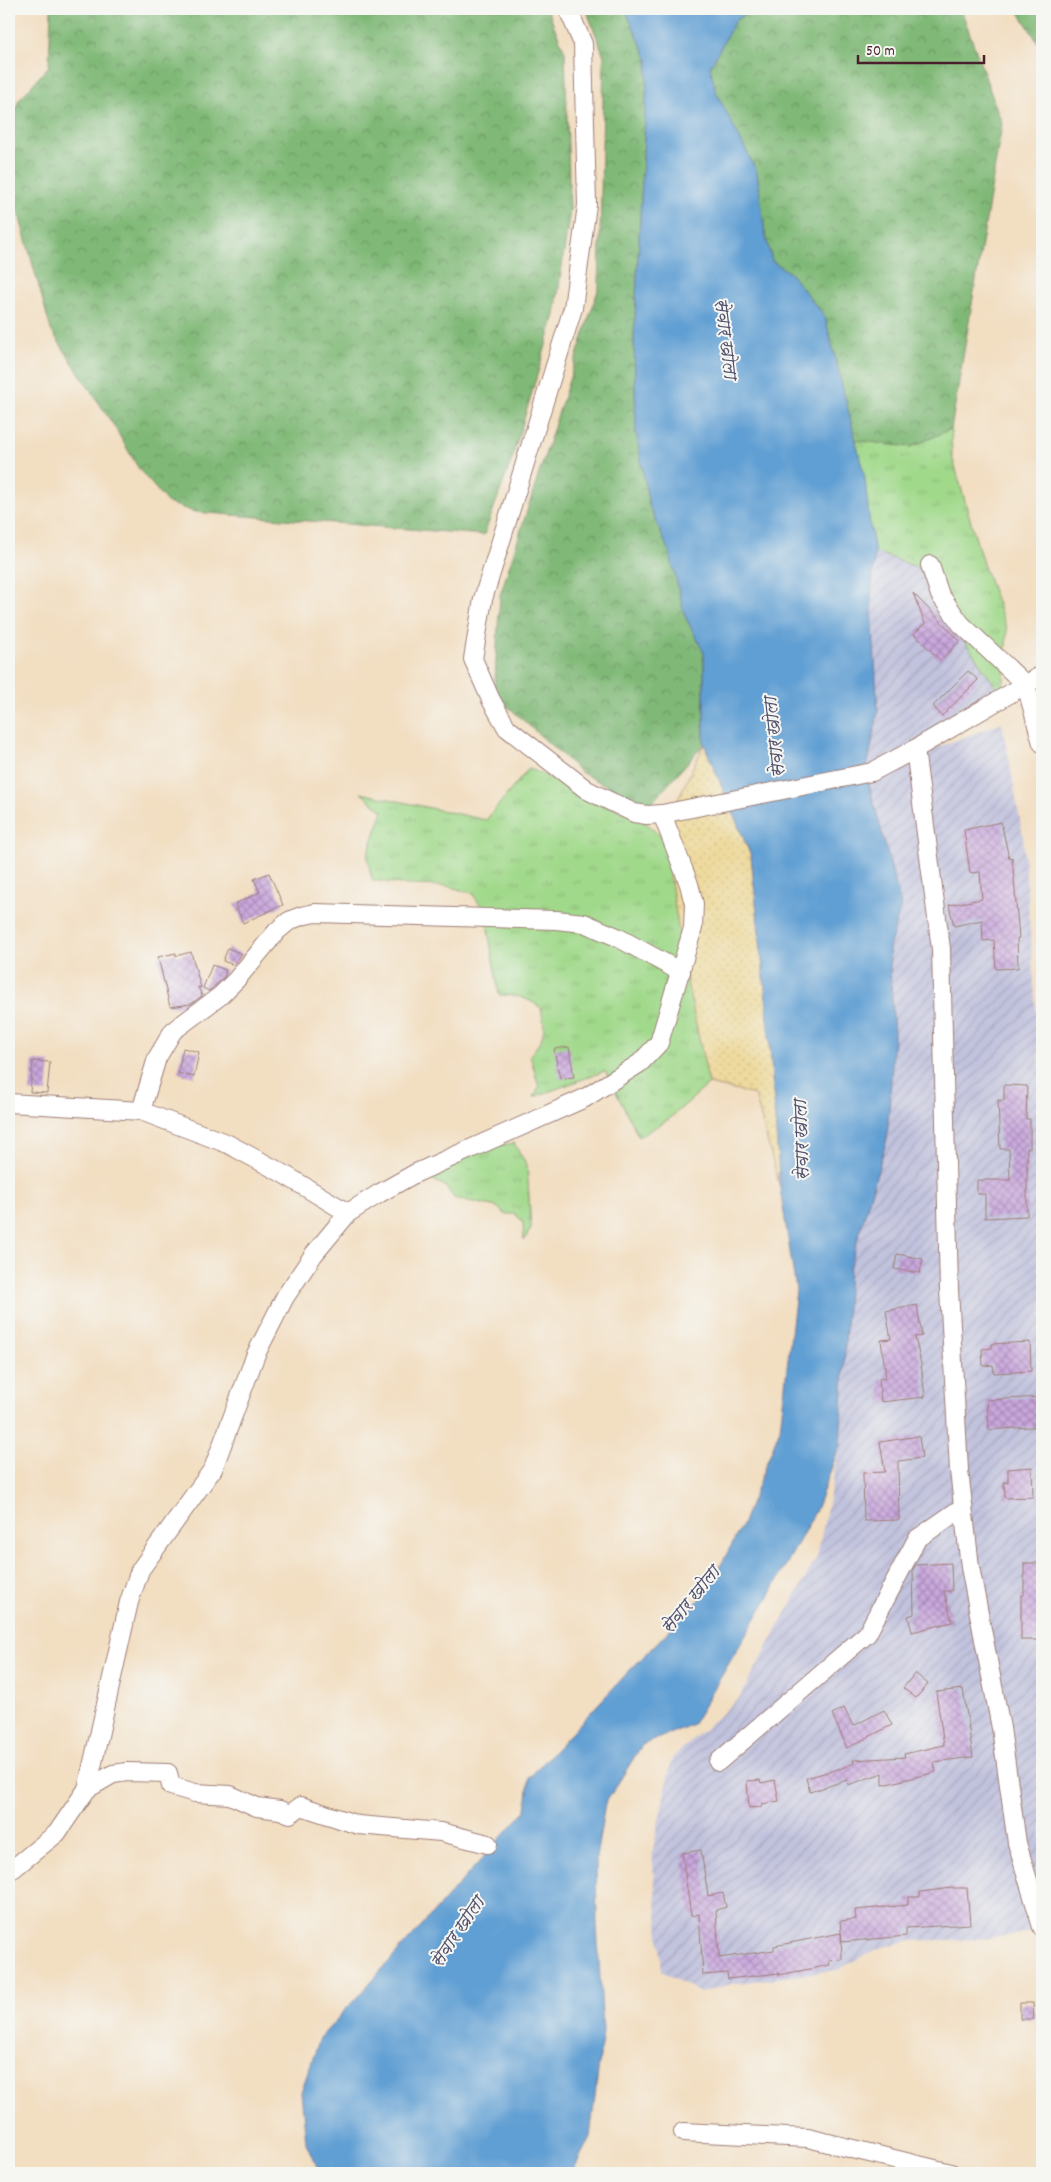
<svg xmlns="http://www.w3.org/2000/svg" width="1051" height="2182" font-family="Dekko,'Playpen Sans Deva',sans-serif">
	<defs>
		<pattern id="industrial-furrows" width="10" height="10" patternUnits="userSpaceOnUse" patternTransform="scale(1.25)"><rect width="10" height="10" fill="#c1c2dd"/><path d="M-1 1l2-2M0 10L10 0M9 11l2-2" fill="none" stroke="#a7a6be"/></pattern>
		<pattern id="grass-tufts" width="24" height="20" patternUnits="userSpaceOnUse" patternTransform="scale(1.25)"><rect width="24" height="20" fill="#a1d98b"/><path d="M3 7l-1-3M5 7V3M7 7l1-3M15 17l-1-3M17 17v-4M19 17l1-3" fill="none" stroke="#8cba78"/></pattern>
		<pattern id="forest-crowns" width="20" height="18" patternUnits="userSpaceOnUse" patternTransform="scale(1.25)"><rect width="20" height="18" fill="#80b977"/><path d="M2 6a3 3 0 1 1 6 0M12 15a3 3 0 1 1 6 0" fill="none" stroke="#6b9662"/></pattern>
		<pattern id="sand-dots" width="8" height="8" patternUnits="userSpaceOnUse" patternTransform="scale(1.25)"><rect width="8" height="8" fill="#eeda9e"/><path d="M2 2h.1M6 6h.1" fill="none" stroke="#cebb88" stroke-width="1.8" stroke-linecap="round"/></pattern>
		<pattern id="building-cross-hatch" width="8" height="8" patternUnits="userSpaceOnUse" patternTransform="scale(1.25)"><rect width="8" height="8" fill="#c9a7dd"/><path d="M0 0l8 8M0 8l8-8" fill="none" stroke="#a587b3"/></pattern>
	</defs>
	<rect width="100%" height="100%" fill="#f6f6f2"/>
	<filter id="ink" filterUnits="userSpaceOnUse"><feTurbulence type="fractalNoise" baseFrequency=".02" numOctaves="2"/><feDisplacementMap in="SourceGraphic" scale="10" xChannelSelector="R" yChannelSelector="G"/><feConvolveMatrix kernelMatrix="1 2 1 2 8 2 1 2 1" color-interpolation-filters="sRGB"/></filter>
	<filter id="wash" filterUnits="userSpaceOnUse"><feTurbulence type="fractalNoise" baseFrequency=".0096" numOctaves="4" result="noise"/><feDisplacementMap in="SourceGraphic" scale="20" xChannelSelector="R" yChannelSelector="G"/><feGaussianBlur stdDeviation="1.12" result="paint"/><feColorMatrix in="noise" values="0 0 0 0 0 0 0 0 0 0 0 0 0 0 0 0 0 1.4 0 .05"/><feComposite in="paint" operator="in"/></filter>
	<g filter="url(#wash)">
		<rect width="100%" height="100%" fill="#f2dec1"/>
		<path fill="url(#industrial-furrows)" d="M875 552 922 569 965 642 1003 697 930 750 1002 723 1023 836 1042 1091V1931L981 1939 907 1941 877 1949 837 1970 731 1984 700 1993 662 1971 652 1854 672 1758 740 1697 817 1557 840 1445 849 1269 887 1139 894 1036 889 947 901 905 866 773 878 712 871 595Z"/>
		<g fill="url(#grass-tufts)" stroke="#767c5b">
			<path d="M951 429 952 456 983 564 1007 629 1003 697 965 642 922 569 875 552 855 440 911 447Z"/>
			<path d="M529 768 646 823 664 838 687 982 709 1084 669 1119 639 1137 605 1071 534 1097 539 1087 530 1055C545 1037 546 1031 541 1008 528 998 517 995 499 995L485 912 472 893 447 886 407 885 372 880 367 856 383 811 361 793 486 820Z"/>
			<path d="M514 1143 527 1165 531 1228 524 1241 523 1222 515 1214H505L497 1207 454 1198 445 1186 431 1179 454 1158 495 1145Z"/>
		</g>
		<g fill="url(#forest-crowns)" stroke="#656c51">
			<path d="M51 9H547L565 52 570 210 555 315 512 459 484 535 195 512 168 503 139 469 114 426 51 330 11 186V141L18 101 49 66Z"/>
			<path d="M586 9H625L648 60 634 338 636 431 649 505 670 554 685 616 704 653V744L648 807 582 773 494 694 500 595 599 287 604 56Z"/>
			<path d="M750 9H961L1002 124 951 429 911 447 855 440 825 317 790 273 772 261 765 233 757 172 716 92 710 67 735 21Z"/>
			<path d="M1017 9H1042V49Z"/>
		</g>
		<path fill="url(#sand-dots)" stroke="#9c7c64" d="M704 744 751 856 767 1006 780 1188 755 1095 709 1084 687 982 664 838 680 795Z"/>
		<path fill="#619fd3" stroke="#565f7f" d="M625 9H750L735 21 710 67 716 92 757 172 765 233 772 261 790 273 825 317 865 478 870 525 875 552 871 595 878 712 866 773 901 905 889 948 894 1036 887 1139 849 1269 840 1445 816 1510 769 1596 693 1724 642 1745 605 1804 596 1858 597 1925 603 2031 590 2137 572 2173H320L306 2143 301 2092 320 2038 526 1810 529 1778 633 1667 706 1593 742 1525 780 1429 796 1290 780 1188 767 1006 751 856 704 744V653L685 616 670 554 649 505 636 431 634 338 648 60Z"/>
		<g id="blocks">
			<g fill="url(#building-cross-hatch)">
				<path d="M913 593 960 641 940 660 914 634 925 623Z"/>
				<path d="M968 671 978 680 942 716 933 706Z"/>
				<path d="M1001 822 1009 858 1012 857 1019 938H1017L1018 968 996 969 994 940 983 941 982 920 954 926 949 905 982 899 980 872 970 873 964 830Z"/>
				<path d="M269 873 283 905 243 923 235 904 260 892 254 879Z"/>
				<path d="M228 948 242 954 234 965 223 961Z"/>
				<path d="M191 952 201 988 198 987 202 996 191 1004 170 1007 158 957 176 953V956Z"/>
				<path d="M212 965 226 970 224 977 209 991 203 988Z"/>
				<path d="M569 1047 574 1077 560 1079 554 1049Z"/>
				<path d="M183 1048 199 1052 194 1077 178 1073Z"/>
				<path d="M33 1061 50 1062 47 1093 30 1092Z"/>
				<path d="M1004 1085 1027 1086 1026 1119H1030V1148H1027V1216L985 1218V1194H977V1180H1010L1009 1149H1000L998 1100 1004 1101Z"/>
				<path d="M897 1254 923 1259 920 1273 894 1269Z"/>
				<path d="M917 1305 922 1336 915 1337 921 1364 925 1397 881 1402 879 1379 886 1378 881 1340 891 1339 886 1311Z"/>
				<path d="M1030 1342 1031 1371 994 1373 993 1365 983 1366 982 1349 992 1348V1344Z"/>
				<path d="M1042 1397V1426L989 1430 987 1400Z"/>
				<path d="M919 1436 922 1458 898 1461 899 1520 864 1521 863 1473 885 1472 880 1442Z"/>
				<path d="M1032 1467 1033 1497 1005 1498 1004 1482H1008V1469Z"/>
				<path d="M951 1563 952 1591H944L952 1622 912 1632 908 1616 914 1614 913 1569 916 1565Z"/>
				<path d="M1024 1563H1042V1640H1021V1595H1024Z"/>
				<path d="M915 1673 928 1684 916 1698 903 1688Z"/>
				<path d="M963 1689 973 1757 934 1762 936 1772 883 1785V1773L848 1785 847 1780 810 1792 806 1778 842 1768 854 1763 853 1760 905 1757 904 1754 944 1745 936 1692Z"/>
				<path d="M844 1708 853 1726 884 1710 892 1725 847 1748 832 1714Z"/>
				<path d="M760 1780 761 1783 775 1780 779 1801 762 1804V1807L749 1808 747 1781Z"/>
				<path d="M701 1850 708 1896 723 1893 726 1907 716 1910 719 1958 774 1950V1946L841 1933 842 1960 829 1961 830 1965 779 1975V1973L728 1979 727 1973 703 1975 699 1914 691 1916 682 1853Z"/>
				<path d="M952 1888H967L970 1924 906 1928V1936L842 1942 840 1921 856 1919 855 1910 908 1905V1897H920V1892Z"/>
				<path d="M1020 2003H1033L1034 2019H1020Z"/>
			</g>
		</g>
	</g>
	<g filter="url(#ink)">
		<use href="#blocks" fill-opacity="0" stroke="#9e7e76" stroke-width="1"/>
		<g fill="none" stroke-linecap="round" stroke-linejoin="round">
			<g stroke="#9e7e76" stroke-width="20">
				<g id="street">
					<path d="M568 9 583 44 587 205 573 308 483 599 473 659 491 700 507 728 587 790 634 813 647 815 662 814"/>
					<path d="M930 565 940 595 961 624 1026 685 1042 743"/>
					<path d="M915 749 941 949 949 1290 959 1470 970 1567 1001 1728 1017 1843 1042 1927"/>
					<path d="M9 1103 141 1111 228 1144 282 1173 348 1213"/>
					<path d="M141 1111 157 1058 173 1031 220 996 236 980 277 931 289 921 301 916 315 913 556 920 584 923 617 937 681 972"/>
					<path d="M718 1762 867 1634 917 1539 963 1507"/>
					<path d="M87 1789 113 1774 127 1772 168 1773 171 1786 195 1793 230 1795 257 1807 280 1810 290 1814 301 1806 358 1825 441 1832 488 1844"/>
					<path d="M9 1871 14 1868 57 1833 87 1789 129 1602 140 1570 213 1469 256 1354 285 1297 314 1254 348 1213 380 1193 414 1174 585 1098 640 1063 659 1043 693 928 694 904 689 884 662 814 872 772 915 749 1042 675"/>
					<path d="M683 2132 808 2138 951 2173"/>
				</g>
			</g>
			<use href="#street" stroke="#fff" stroke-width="18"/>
		</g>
	</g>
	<g text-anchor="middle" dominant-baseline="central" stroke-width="4" stroke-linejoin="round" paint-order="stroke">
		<g font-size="18" font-style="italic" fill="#53526e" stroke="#f6f6f2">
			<text transform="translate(724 339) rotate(83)">सेवार खोला</text>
			<text transform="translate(776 737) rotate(-96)">सेवार खोला</text>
			<text transform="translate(803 1140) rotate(-92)">सेवार खोला</text>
			<text transform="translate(692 1601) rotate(-51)">सेवार खोला</text>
			<text transform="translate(459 1933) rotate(-56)">सेवार खोला</text>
		</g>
	</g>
	<rect width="1051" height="2182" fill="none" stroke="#f6f6f2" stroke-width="30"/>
	<path d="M858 55v8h126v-8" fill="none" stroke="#4a1f2b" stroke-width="2.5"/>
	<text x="866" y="55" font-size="15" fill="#4a1f2b" stroke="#f6f6f2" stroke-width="4" paint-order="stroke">50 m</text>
</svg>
